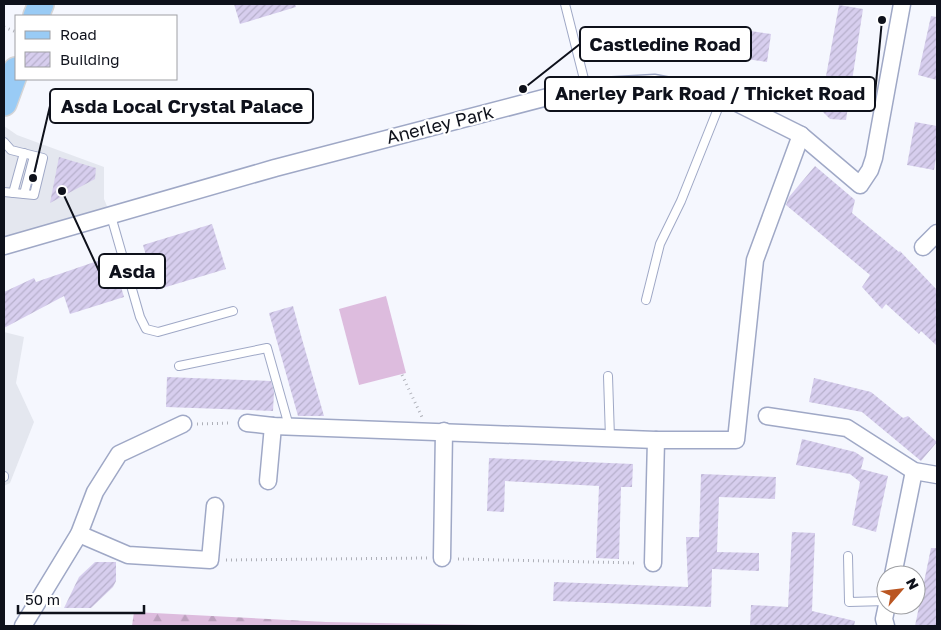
<svg xmlns="http://www.w3.org/2000/svg" width="941" height="630" font-family="'Golos Text',sans-serif">
<style>
.built{fill:#e4e7ef}
.forest{fill:url(#forest-firs)}
.garden{fill:#ddbcde}
.building{fill:url(#building-hatch)}
.lines{fill:none;stroke-linecap:round;stroke-linejoin:round}
.lane-casing{stroke:#9fa8c6;stroke-width:10}
.street-casing{stroke:#9fa8c6;stroke-width:19}
.primary-casing{stroke:#d4d4d6;stroke-width:28}
.path{stroke:#aeb0b8;stroke-width:3;stroke-dasharray:1 4;stroke-linecap:butt}
.lane{stroke:#fff;stroke-width:8}
.street{stroke:#fff;stroke-width:16}
.primary{stroke:#99cbf5;stroke-width:25}
.labels{text-anchor:middle;stroke-width:4.5;stroke-linejoin:round;paint-order:stroke}
.street-label{font-size:18px;fill:#0e111b;stroke:#fff}
.leader{fill:none;stroke:#0e111b;stroke-width:2}
.callout-dot{fill:#0e111b;stroke:#fff;stroke-width:2}
.callout{fill:#fff;stroke:#0e111b;stroke-width:2}
.callout-label{font-size:19px;text-anchor:middle;font-weight:bold;fill:#0e111b}
</style>
<defs>
<pattern id="forest-firs" width="22" height="20" patternUnits="userSpaceOnUse" patternTransform="scale(1.25)"><rect width="22" height="20" fill="#ddbcde"/><path d="M5 1l3.5 6h-7zM16 11l3.5 6h-7z" fill="#bca1be"/></pattern>
<pattern id="building-hatch" width="6" height="6" patternUnits="userSpaceOnUse" patternTransform="scale(1.25)"><rect width="6" height="6" fill="#d7ceee"/><path d="M-1 1l2-2M0 6l6-6M5 7l2-2" fill="none" stroke="#b7b0cc"/></pattern>
</defs>
<rect width="100%" height="100%" fill="#f5f7fe"/>
<g class="built">
<polygon points="4,126 17,135 104,167 104,199 111,216 4,246"/>
<polygon points="4,332 24,337 16,383 34,422 10,483 4,486"/>
</g>
<polygon class="forest" points="134,612 326,622 543,626 132,626"/>
<polygon class="garden" points="386,296 406,373 359,385 339,309"/>
<g class="building">
<polygon points="234,4 295,4 296,7 240,24"/>
<polygon points="839,5 863,9 846,120 830,119 820,109"/>
<polygon points="931,16 937,17 937,80 918,75"/>
<polygon points="737,29 771,34 767,62 732,57"/>
<polygon points="915,122 937,126 937,151 934,170 907,165"/>
<polygon points="59,157 96,168 95,179 50,203"/>
<polygon points="815,166 855,200 852,213 899,252 900,251 937,290 937,346 921,331 919,334 886,304 882,309 862,287 870,275 786,205 789,197"/>
<polygon points="212,224 226,269 156,290 143,245"/>
<polygon points="112,256 124,297 70,314 64,296 4,328 4,292 34,278 36,282"/>
<polygon points="293,306 302,339 324,416 298,416 269,313"/>
<polygon points="167,377 271,381 274,392 273,411 166,407"/>
<polygon points="814,378 871,392 903,418 908,416 937,442 921,461 862,412 809,402"/>
<polygon points="802,439 855,452 864,458 861,469 888,476 876,532 852,525 860,482 850,474 796,465"/>
<polygon points="489,458 633,464 632,487 621,487 619,559 596,558 599,486 505,481 504,512 487,511"/>
<polygon points="701,474 776,477 775,499 719,497 717,552 759,553 759,571 712,569 711,607 553,601 554,582 688,587 686,537 699,537"/>
<polygon points="792,532 815,533 812,611 855,621 854,626 750,626 751,605 788,607"/>
<polygon points="931,548 937,548 937,626 915,626"/>
<polygon points="95,562 116,562 116,581 113,587 91,608 64,608 79,577"/>
</g>
<g class="lines">
<defs>
<g id="lane">
<polyline points="565,4 586,87"/>
<polyline points="4,142 11,150 43,158 34,195 4,192"/>
<polyline points="13,193 24,153"/>
<polyline points="24,194 34,156"/>
<polyline points="111,216 140,317 146,329 158,332 233,311"/>
<polyline points="646,300 660,244 681,201 723,96"/>
<polyline points="179,366 267,348 289,426"/>
<polyline points="608,376 610,438"/>
<polyline points="4,476 4,477"/>
<polyline points="848,556 849,602 886,601"/>
</g>
<g id="street">
<polyline points="4,246 275,168 586,87 655,83 723,96 801,135 860,185 870,170 874,158 902,4"/>
<polyline points="923,247 937,233"/>
<polyline points="767,416 847,428 914,471 937,475"/>
<polyline points="247,423 273,426 656,440 736,440 755,260 801,135"/>
<polyline points="268,481 273,426"/>
<polyline points="79,534 128,555 210,560 215,506"/>
<polyline points="442,558 444,431"/>
<polyline points="653,563 656,440"/>
<polyline points="893,575 914,471"/>
<polyline points="23,626 79,534 95,492 119,454 183,424"/>
<polyline points="886,626 884,619 887,605"/>
</g>
<g id="primary">
<polyline points="36,16 41,4"/>
<polyline points="4,103 16,70"/>
</g>
</defs>
<use href="#lane" class="lane-casing"/>
<use href="#street" class="street-casing"/>
<use href="#primary" class="primary-casing"/>
<g class="path">
<polyline points="4,27 16,32"/>
<polyline points="402,375 422,417"/>
<polyline points="197,424 231,423"/>
<polyline points="458,559 637,563"/>
<polyline points="226,560 427,558"/>
</g>
<use href="#lane" class="lane"/>
<use href="#street" class="street"/>
<use href="#primary" class="primary"/>
</g>
<g class="labels">
<g class="street-label">
<text transform="translate(440 125) rotate(-14)" y="6">Anerley Park</text>
</g>
</g>
<path class="leader" d="M523 89L580 44M882 20L875 94M33 178L50 106M62 191L99 271"/>
<g class="callout-dot">
<circle cx="523" cy="89" r="5"/>
<circle cx="882" cy="20" r="5"/>
<circle cx="33" cy="178" r="5"/>
<circle cx="62" cy="191" r="5"/>
</g>
<g class="callout">
<rect x="580" y="27" width="171" height="34" rx="5"/>
<rect x="545" y="77" width="330" height="34" rx="5"/>
<rect x="50" y="89" width="263" height="34" rx="5"/>
<rect x="99" y="254" width="66" height="34" rx="5"/>
</g>
<g class="callout-label">
<text x="665" y="51">Castledine Road</text>
<text x="710" y="100">Anerley Park Road / Thicket Road</text>
<text x="182" y="113">Asda Local Crystal Palace</text>
<text x="132" y="278">Asda</text>
</g>
<rect width="941" height="630" fill="none" stroke="#0e111b" stroke-width="10"/>
<rect x="15" y="15" width="162" height="65" fill="#ffffff" stroke="#9fa0a4"/>
<rect x="25" y="31" width="25" height="8" fill="#99cbf5" stroke="#9fa0a4"/>
<text x="60" y="40" font-size="15" fill="#0e111b">Road</text>
<rect x="25" y="52" width="25" height="15" fill="url(#building-hatch)" stroke="#9fa0a4"/>
<text x="60" y="65" font-size="15" fill="#0e111b">Building</text>
<g transform="translate(901 590) rotate(62)"><circle r="24" fill="#ffffff" stroke="#9fa0a4"/>
<path d="M0-4L9 19L0 12L-9 19Z" fill="#ba5622"/>
<text y="-8" font-size="14" font-weight="bold" text-anchor="middle" fill="#0e111b">N</text>
</g>
<path d="M18 605v8h126v-8" fill="none" stroke="#0e111b" stroke-width="2.5"/>
<text x="25" y="605" font-size="15" fill="#0e111b" stroke="#ffffff" stroke-width="4" paint-order="stroke">50 m</text>
</svg>
